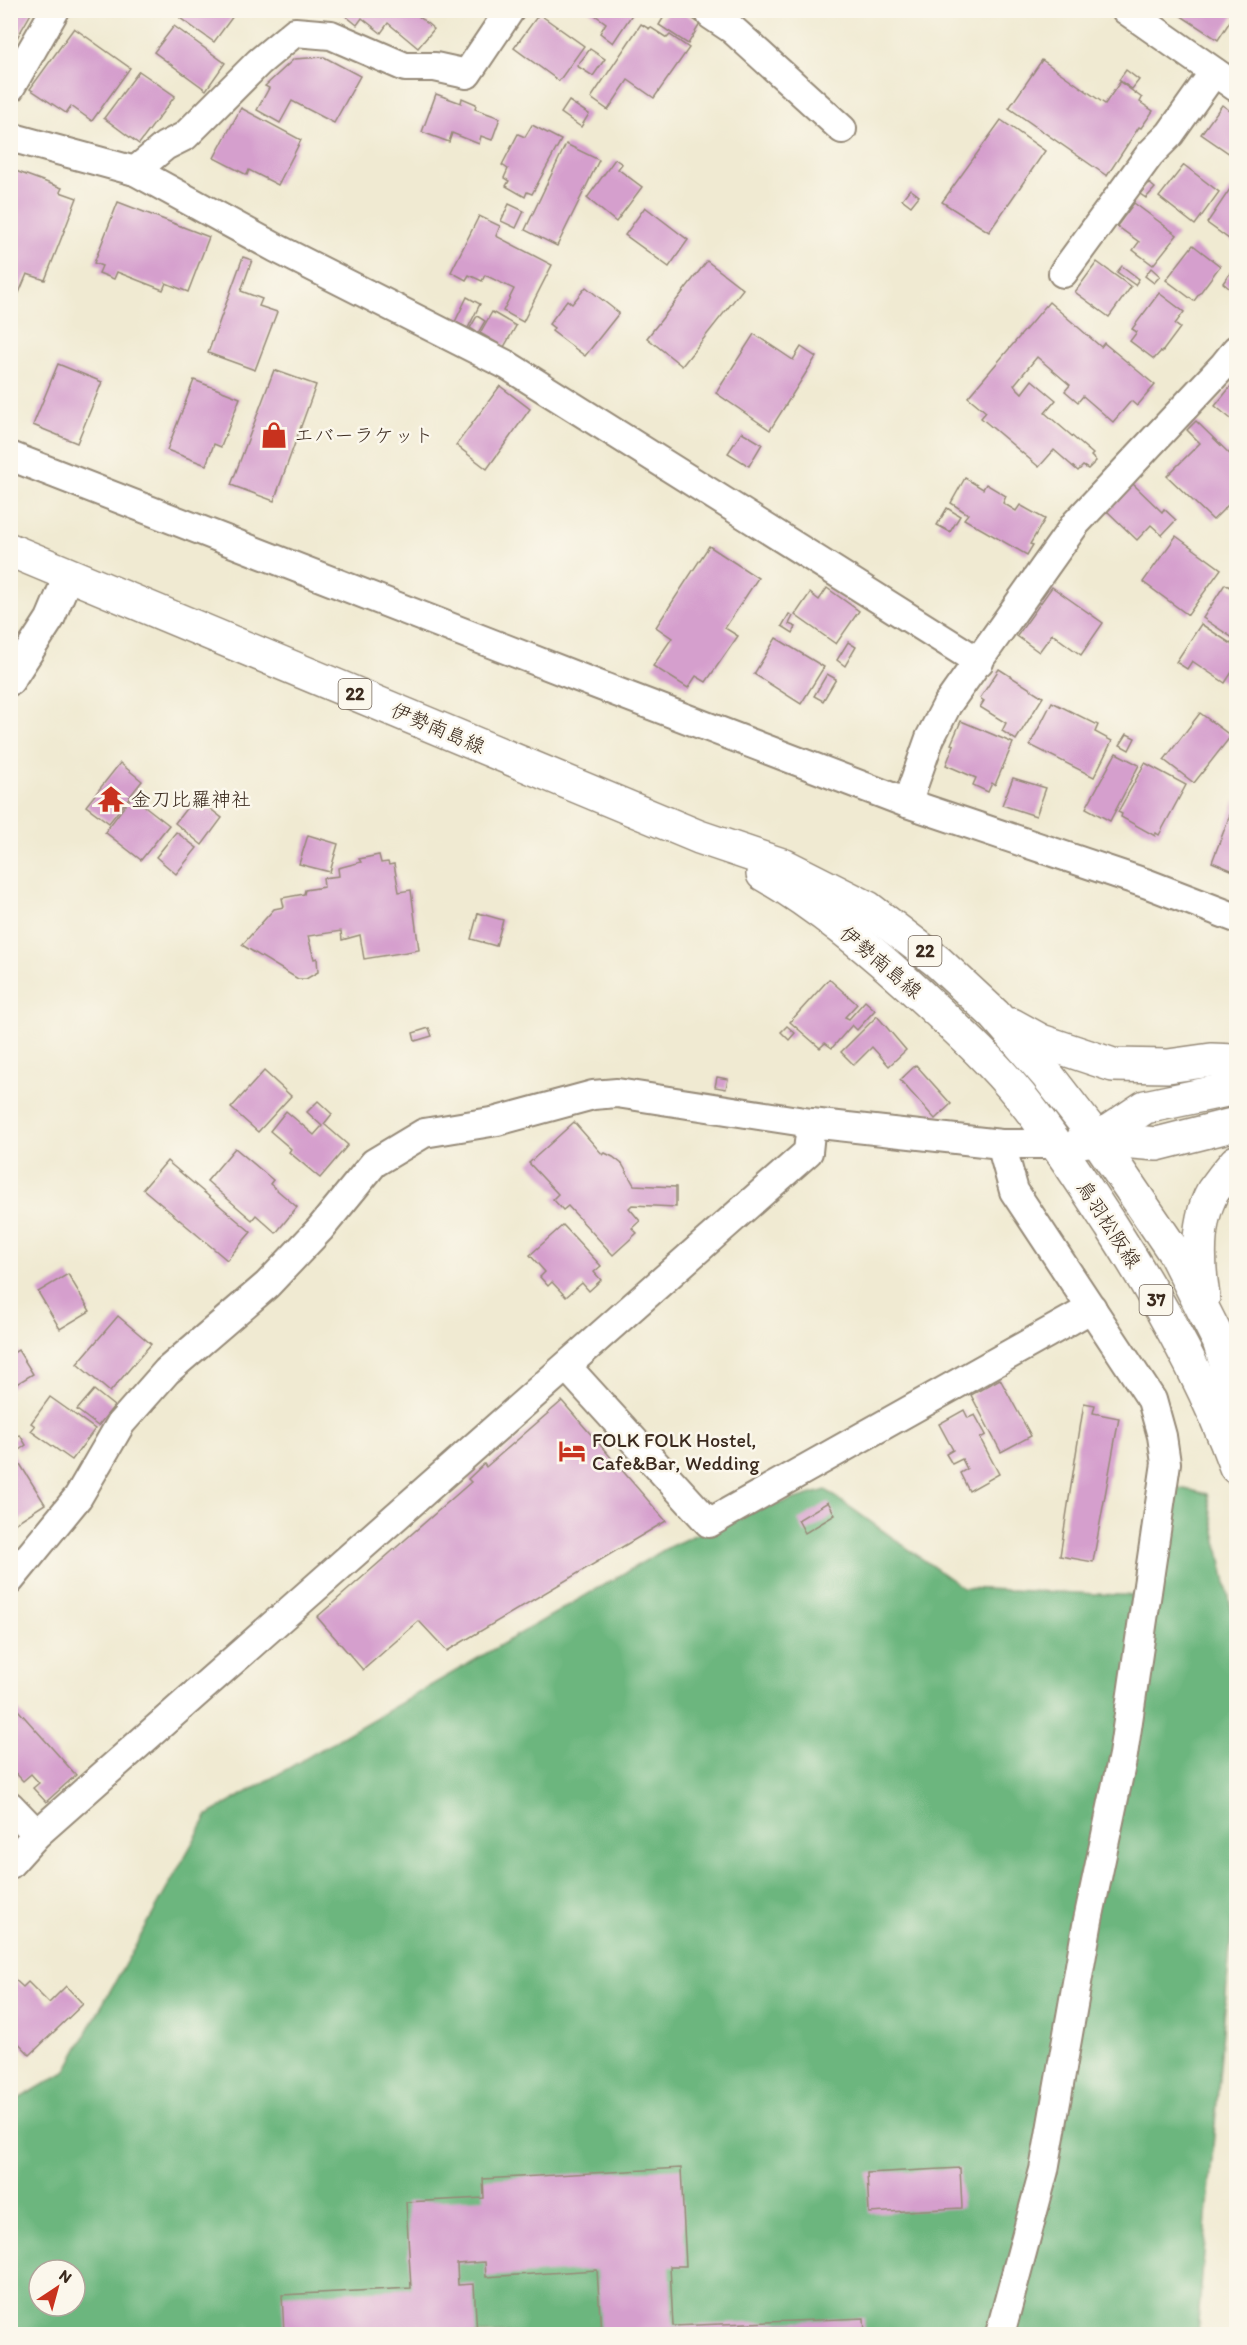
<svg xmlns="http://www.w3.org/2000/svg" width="1247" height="2345" font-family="Itim,'Klee One',sans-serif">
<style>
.forest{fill:#6cb67e;stroke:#54704e;stroke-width:1.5;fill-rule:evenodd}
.building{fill:#d59fcd}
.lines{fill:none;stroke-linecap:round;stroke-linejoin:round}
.minor-casing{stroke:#968a78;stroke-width:32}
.primary-casing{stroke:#968a78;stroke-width:36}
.minor{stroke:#fff;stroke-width:28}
.primary{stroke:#fff;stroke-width:33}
.labels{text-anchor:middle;stroke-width:5;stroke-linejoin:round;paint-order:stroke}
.shield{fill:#fbf7ec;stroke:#75685c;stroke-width:1.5}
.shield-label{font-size:18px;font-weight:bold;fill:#3b2a1e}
.poi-label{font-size:20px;fill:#3b2a1e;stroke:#fbf7ec;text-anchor:start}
.street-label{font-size:20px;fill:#3b2a1e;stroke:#fbf7ec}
</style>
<rect width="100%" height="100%" fill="#fbf7ec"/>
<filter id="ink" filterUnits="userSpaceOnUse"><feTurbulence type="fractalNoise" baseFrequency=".0167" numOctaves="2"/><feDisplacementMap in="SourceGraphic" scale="12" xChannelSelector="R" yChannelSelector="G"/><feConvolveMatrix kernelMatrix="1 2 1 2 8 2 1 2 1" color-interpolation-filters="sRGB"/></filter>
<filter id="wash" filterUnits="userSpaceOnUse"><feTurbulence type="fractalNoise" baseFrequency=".008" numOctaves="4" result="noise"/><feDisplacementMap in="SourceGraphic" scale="24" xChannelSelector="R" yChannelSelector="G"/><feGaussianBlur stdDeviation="1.35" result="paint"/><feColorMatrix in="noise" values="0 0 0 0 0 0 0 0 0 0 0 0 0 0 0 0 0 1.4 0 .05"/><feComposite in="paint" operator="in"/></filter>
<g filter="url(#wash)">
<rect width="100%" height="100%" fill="#f0ead2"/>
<path class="forest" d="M1156,1483L1207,1494L1233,1616L1236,1666V1878L1197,2334H11L10,2104L65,2072L208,1815L669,1547L736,1516L826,1490L963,1588L1141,1596ZM39,2270H75V2306H39Z"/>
<g id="blocks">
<g class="building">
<polygon points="10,10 33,10 10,50"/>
<polygon points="186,10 233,10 236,12 214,42 180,18"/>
<polygon points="342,10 411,10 434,29 418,48 388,23 381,33 362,18 357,25 341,12"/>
<polygon points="588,10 635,10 613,43 600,33 606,23"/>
<polygon points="668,10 680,10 700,24 688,44 659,25"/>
<polygon points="1172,10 1236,10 1236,12 1218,40"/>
<polygon points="539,14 584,46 559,81 514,48"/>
<polygon points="641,24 649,29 650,27 667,38 670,35 689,48 654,98 628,80 608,110 591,98"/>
<polygon points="174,26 225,63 206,90 154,52"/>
<polygon points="74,28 130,68 92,121 71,106 66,113 30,89"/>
<polygon points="590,49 605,59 593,76 577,66"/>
<polygon points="324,57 360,76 334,123 292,101 280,123 257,110 269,88 265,86 294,59"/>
<polygon points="1042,60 1105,104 1120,82 1142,98 1140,102 1153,111 1141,128 1139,127 1107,176 1009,108"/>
<polygon points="1126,70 1139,80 1132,89 1119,80"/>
<polygon points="139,71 175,96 139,144 104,118"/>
<polygon points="436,94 461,103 462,98 476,104 475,109 500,118 492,140 481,136 479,144 452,133 449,142 422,132"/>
<polygon points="569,101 589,114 581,127 561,113"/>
<polygon points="1222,105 1236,115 1236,158 1201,134"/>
<polygon points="241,108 301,140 278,185 249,170 247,175 214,158"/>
<polygon points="1001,120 1045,151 989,232 942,202"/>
<polygon points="532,125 561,140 532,194 527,192 525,197 506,186 509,181 504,178 508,169 502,165 518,134 525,137"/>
<polygon points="566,144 599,160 557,246 525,230"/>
<polygon points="615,159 622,164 618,169 642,187 616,222 587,198"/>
<polygon points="1184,165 1219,192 1195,225 1159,197"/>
<polygon points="10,169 62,188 60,192 77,198 45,280 27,274 19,293 10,289"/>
<polygon points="1149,183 1155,188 1146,198 1140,194"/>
<polygon points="910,189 919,196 911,206 902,199"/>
<polygon points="1230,189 1236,193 1236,244 1207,223"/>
<polygon points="118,202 209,237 188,292 166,283 163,290 117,272 114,279 99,273 102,266 94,263"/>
<polygon points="1134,203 1177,235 1153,265 1133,250 1139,242 1117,226"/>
<polygon points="509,204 524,211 516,228 501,221"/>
<polygon points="645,207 688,240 669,267 625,235"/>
<polygon points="479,216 500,226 496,236 552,265 523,322 503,311 514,289 485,275 482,281 469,275 466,280 451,272"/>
<polygon points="1193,245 1220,266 1194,301 1166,280"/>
<polygon points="243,257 252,260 241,291 262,299 259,306 277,312 255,370 208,353"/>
<polygon points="707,261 743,289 682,366 647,338"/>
<polygon points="1097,262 1131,287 1109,317 1075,292"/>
<polygon points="1122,266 1139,279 1135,285 1117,272"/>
<polygon points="1151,268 1160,276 1154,283 1145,276"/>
<polygon points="1231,272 1236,276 1236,294 1223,283"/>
<polygon points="586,287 619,313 585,356 552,331 554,328 549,324 567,300 572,304"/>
<polygon points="1159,293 1184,312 1175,324 1180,328 1162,352 1161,351 1154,359 1130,341 1137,332 1132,329"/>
<polygon points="467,297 480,304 468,328 455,322"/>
<polygon points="1049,302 1101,347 1104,343 1155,385 1137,406 1131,401 1113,422 1083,396 1078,402 1065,391 1070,385 1037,357 1014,385 1022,393 1032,380 1056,400 1045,413 1093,454 1091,456 1096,461 1088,469 1083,466 1078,471 1054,450 1039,467 981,418 986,412 968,397"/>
<polygon points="492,312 516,326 504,347 480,333"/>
<polygon points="477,316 485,321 478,333 470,328"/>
<polygon points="754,334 793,360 801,347 816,357 770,430 716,393"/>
<polygon points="58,364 102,382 77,443 33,425"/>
<polygon points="274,370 316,385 274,501 231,485"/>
<polygon points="194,380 240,398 221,447 214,444 206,465 167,450"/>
<polygon points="1236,380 1236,423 1215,406"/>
<polygon points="500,386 530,409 487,469 456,445"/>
<polygon points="1196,421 1236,460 1236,497 1213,520 1167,476 1200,443 1187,430"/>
<polygon points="742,432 762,444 749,466 728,453"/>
<polygon points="965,478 983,489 986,484 1006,496 1003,503 1016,511 1020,505 1045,519 1030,544 1033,545 1027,555 964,519 968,514 951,503"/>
<polygon points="1133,484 1162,512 1164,509 1176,520 1162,535 1151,525 1137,540 1107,511"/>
<polygon points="947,508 960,516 950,532 937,525"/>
<polygon points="1176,536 1221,569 1188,615 1143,582"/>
<polygon points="709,546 758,578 725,628 738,636 706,682 696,676 688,688 653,666 672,638 656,627"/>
<polygon points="1225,584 1236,591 1236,640 1203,618"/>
<polygon points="1052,587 1103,623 1081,655 1052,634 1039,652 1017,636"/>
<polygon points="827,588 859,611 836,644 795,615 810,593 819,600"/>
<polygon points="789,614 793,616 789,624 796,627 793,633 782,626"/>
<polygon points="1201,624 1236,647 1236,666 1225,683 1192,661 1187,669 1176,662"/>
<polygon points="776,638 824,667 801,704 754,674"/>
<polygon points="848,642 856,647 845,666 837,660"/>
<polygon points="999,669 1043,697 1016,740 1002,731 1006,723 980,707 984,701 980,698"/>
<polygon points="827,674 836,679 823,701 814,696"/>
<polygon points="1052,702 1098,725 1095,732 1112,741 1094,777 1030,745"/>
<polygon points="1200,713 1231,736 1194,783 1164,760"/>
<polygon points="961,721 1013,743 995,785 992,783 988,792 973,785 976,778 946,765 954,745 951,744"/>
<polygon points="1127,734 1135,738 1129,750 1120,745"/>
<polygon points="1116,753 1139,765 1110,821 1086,808"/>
<polygon points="120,763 142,781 109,823 86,806"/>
<polygon points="1145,763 1186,785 1159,835 1156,833 1155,836 1121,817 1122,814 1118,812"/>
<polygon points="1013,778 1046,788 1036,816 1002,805"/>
<polygon points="132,796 169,825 141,860 105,832"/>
<polygon points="195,797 222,818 202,845 175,823"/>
<polygon points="1236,799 1236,872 1212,862"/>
<polygon points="176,832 197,848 176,874 156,857"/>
<polygon points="308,835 338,844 330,872 299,864"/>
<polygon points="379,855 381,863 388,862 389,865 394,864 399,892 411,890 419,950 364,959 360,935 342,940 341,931 308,936 314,959 317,958 318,972 306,979 298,979 242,945 274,909 284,907 282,898 304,894 305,890 324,887 323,878 339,876 338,868 361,862 359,859"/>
<polygon points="478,913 503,920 496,946 471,939"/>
<polygon points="829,979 857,1004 845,1017 849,1019 865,1001 875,1010 857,1030 852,1025 832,1048 825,1043 820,1048 790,1022"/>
<polygon points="877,1016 906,1050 889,1066 872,1047 854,1065 841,1052"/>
<polygon points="787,1026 795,1033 789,1040 781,1032"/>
<polygon points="429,1028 432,1036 415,1041 413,1033"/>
<polygon points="916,1065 951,1104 935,1119 900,1080"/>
<polygon points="264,1071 291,1096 258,1132 231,1108"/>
<polygon points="717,1077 728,1079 726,1089 715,1087"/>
<polygon points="318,1101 332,1114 324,1124 348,1145 320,1178 289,1152 291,1149 270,1131 286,1111 314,1135 322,1126 307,1112"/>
<polygon points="574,1122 603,1155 605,1153 613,1157 622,1164 634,1185 676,1187 676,1207 632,1205 629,1208 640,1221 632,1228 637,1233 613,1255 568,1206 563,1210 553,1199 558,1194 529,1163"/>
<polygon points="235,1148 273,1180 270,1184 297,1207 276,1233 256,1215 252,1220 207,1181"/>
<polygon points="167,1161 251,1232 227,1260 143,1189"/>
<polygon points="563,1225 601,1266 594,1272 601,1280 589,1291 582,1283 566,1297 552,1282 548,1286 540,1277 545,1272 530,1255"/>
<polygon points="68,1274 90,1311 60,1329 38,1292"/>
<polygon points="118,1316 151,1344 110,1392 77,1364"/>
<polygon points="18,1350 33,1374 10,1388 10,1355"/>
<polygon points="1000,1379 1031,1436 1001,1452 971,1395"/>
<polygon points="94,1390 114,1406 98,1426 77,1410"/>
<polygon points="50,1397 95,1429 72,1460 31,1431 35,1426 31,1423"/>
<polygon points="562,1401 666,1521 447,1651 419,1621 363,1670 317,1617 471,1482 468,1479 484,1464 486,1467"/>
<polygon points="1084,1403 1095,1405 1093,1413 1119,1418 1093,1562 1060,1556"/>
<polygon points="964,1410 968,1418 975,1415 986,1435 980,1438 999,1474 969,1491 960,1473 967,1469 962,1459 952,1464 946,1454 953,1450 939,1424"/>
<polygon points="20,1435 26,1445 19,1450 12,1440"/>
<polygon points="10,1448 45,1504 14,1524 10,1519"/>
<polygon points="828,1502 835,1515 805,1533 798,1520"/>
<polygon points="10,1701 76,1775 46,1802 33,1788 39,1783 31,1774 23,1781 10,1767 10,1763 15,1759 10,1753"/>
<polygon points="10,1975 23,1987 28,1982 49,2003 66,1986 83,2004 30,2055 10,2034"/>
<polygon points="681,2168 686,2266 670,2266 673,2326 864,2318 865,2334 601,2334 597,2270 486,2277 485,2262 457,2264 458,2285 474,2284 477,2334 284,2334 282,2295 411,2288 406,2202 484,2198 483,2179"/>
<polygon points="960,2168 962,2208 869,2213 867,2173"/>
</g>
</g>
</g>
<g filter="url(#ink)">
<use href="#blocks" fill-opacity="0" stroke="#968a78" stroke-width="1.5"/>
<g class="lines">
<defs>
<g id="minor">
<polyline points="1126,10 1236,87"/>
<polyline points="711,15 732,29 842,129"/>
<polyline points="10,88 55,10"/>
<polyline points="10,137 135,171 276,248 507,365 979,662"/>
<polyline points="135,171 165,146 185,136 259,62 295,32 331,35 405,67 435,67 467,74 510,10"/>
<polyline points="1063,273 1150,154 1170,134 1214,72"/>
<polyline points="10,456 588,681 907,803 1148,884 1236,918"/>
<polyline points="10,681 50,619 69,574"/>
<polyline points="907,803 930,738 947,705 1076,523 1224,365 1236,350"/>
<polyline points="567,1367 709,1523 1092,1308"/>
<polyline points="10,1580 78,1497 121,1423 167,1371 267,1285 320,1229 374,1163 424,1133 497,1121 593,1095 617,1093 811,1123"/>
<polyline points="10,1806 37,1834"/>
<polyline points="10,1864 37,1834 808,1152 811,1123 1001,1144 1057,1144"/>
<polyline points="1000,2334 1044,2170 1088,1920 1123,1755 1166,1463 1162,1436 1152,1400 1014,1191 1001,1144"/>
</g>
<g id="primary">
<polyline points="10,550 699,837 785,866 868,908 937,961 995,1015 1048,1076 1097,1139 1174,1252 1219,1341 1236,1393"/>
<path d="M763,874C825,910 882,959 934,1008C964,1036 994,1064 1020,1096C1053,1137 1082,1182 1111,1226C1160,1302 1205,1382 1236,1467"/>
<polyline points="1012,1025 1041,1041 1113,1065 1168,1066 1211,1060 1236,1061"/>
<polyline points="1097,1139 1145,1107 1236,1088"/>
<polyline points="1082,1141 1097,1139 1157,1144 1236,1124"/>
<path d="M1203,1297C1198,1264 1196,1221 1213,1191C1220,1181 1228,1171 1236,1162"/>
</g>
</defs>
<use href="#minor" class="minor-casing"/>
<use href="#primary" class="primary-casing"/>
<use href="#minor" class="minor"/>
<use href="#primary" class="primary"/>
</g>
</g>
<defs>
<symbol id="shop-bare" viewBox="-9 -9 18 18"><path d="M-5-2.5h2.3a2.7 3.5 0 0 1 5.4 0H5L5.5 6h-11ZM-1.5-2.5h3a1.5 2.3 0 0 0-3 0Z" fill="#c8321e" stroke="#fbf7ec" stroke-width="2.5" paint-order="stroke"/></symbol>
<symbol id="temple-bare" viewBox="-9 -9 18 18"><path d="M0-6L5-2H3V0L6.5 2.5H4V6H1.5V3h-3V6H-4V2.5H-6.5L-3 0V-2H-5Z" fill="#c8321e" stroke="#fbf7ec" stroke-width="2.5" paint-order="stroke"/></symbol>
<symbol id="hotel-bare" viewBox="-9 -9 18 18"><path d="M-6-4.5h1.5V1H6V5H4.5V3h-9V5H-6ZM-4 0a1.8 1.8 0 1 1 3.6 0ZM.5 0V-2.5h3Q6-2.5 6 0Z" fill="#c8321e" stroke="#fbf7ec" stroke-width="2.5" paint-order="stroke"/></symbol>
</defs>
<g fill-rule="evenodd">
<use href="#shop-bare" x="255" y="416" width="38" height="38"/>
<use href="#temple-bare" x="92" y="780" width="38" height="38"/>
<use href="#hotel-bare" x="553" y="1432" width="38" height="38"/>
</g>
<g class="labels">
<g class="shield">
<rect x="338.5" y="679" width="33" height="30" rx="4.5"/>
<rect x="908.5" y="936" width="33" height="30" rx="4.5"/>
<rect x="1139.5" y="1285" width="33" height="30" rx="4.5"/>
</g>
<g class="shield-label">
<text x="355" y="700">22</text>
<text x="925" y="957">22</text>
<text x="1156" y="1306">37</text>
</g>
<g class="poi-label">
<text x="294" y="442">エバーラケット</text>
<text x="131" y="806">金刀比羅神社</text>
<text x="592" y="1447">FOLK FOLK Hostel,<tspan x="592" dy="23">Cafe&amp;Bar, Wedding</tspan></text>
</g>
<g class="street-label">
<text transform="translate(438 728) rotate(23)" y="7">伊勢南島線</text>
<text transform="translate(881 962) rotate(40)" y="7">伊勢南島線</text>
<text transform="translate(1109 1224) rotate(57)" y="7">鳥羽松阪線</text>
</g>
</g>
<rect width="1247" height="2345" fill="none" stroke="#fbf7ec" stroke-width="36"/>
<g transform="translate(57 2288) rotate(36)"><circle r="28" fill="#fbf7ec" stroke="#aea59a" stroke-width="1.5"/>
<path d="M0-4.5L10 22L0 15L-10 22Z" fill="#c8321e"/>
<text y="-9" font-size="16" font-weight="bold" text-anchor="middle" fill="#3b2a1e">N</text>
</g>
</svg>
